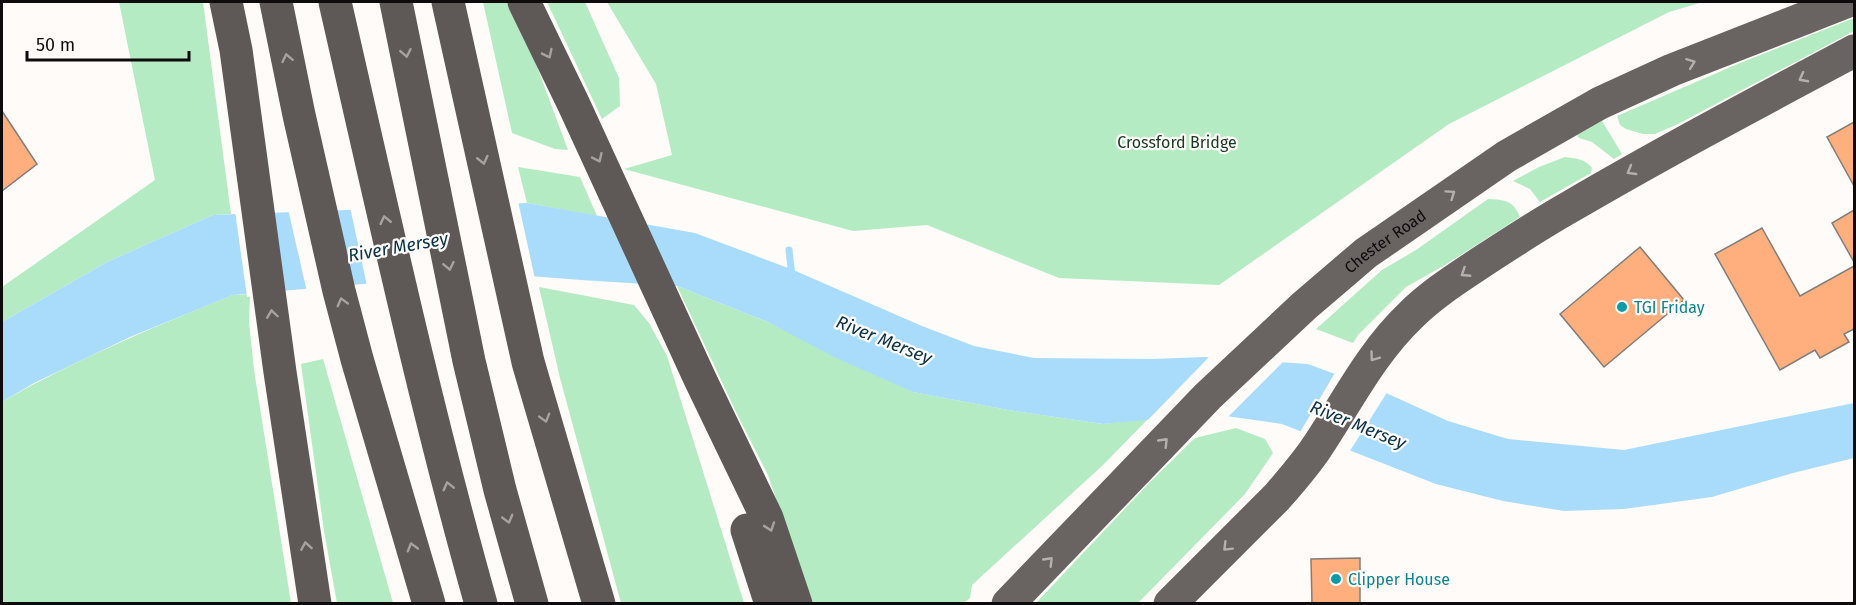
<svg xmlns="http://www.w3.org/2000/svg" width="1856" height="605" font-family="'Fira Sans',sans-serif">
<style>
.green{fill:#b4ebc2}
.water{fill:#a9dcfb}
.pier{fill:#fefbf9}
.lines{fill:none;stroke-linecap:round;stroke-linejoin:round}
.stream{stroke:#a9dcfb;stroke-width:7}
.building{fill:#feaf7d;stroke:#827d7a;stroke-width:1.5}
.trunk{stroke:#696462;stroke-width:33}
.motorway{stroke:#5e5957;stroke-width:33}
.oneway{stroke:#a6a2a0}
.oneway2{stroke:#b4b0ae}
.culture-dot{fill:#0f9aa8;stroke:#fefbf9;stroke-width:2}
.labels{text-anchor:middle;stroke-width:4.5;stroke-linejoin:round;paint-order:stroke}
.park-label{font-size:16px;fill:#173922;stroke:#fefbf9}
.street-label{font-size:16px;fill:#0d0b0b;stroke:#fefbf9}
.culture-label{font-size:16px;fill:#0d838f;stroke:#fefbf9;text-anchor:start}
.water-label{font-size:18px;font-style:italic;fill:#0b3448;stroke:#fefbf9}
</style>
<rect width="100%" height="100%" fill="#fefbf9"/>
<g class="green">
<polygon points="119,2 203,2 231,214 213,215 107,262 2,322 2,287 155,180"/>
<polygon points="483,2 513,2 568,150 555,149 512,133"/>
<polygon points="547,2 585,2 619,78 620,106 602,119"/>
<polygon points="607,2 776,2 777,3 779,2 1703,2 1669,12 1449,124 1219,285 1059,278 927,225 853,231 624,169 672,155 656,84"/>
<polygon points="1854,18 1854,31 1678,124 1655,134 1643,134 1626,129 1620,125 1617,116 1740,63"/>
<polygon points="1602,121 1622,154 1614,159 1592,142 1579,138 1577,135"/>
<path d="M1565,157C1574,158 1586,159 1592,168L1591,173L1540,202L1530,189L1513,181L1539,167Z"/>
<polygon points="518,167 580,177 597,216 527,203"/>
<path d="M1488,199C1505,200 1513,200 1520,217L1445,265L1406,287L1358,335L1353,343L1316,329L1382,270L1416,250Z"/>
<polygon points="677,286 768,322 913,392 1008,410 1103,424 1148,419 1103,465 972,585 970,598 964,603 811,603 768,475 737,414"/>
<polygon points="539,287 634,305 649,323 667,356 744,603 621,603 560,378"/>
<path d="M250,294L249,322L254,370L291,603H2V402C76,359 154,327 233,295Z"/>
<polygon points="323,359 393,603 337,603 324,531 301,364"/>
<polygon points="1236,428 1265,439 1273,453 1245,494 1138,603 1036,603 1150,482 1195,438"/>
</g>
<polygon class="water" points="527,203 695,233 791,269 922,326 974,346 1034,358 1153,359 1204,357 1308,364 1386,393 1448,421 1508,439 1624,450 1854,403 1854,458 1793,473 1712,497 1624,509 1564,511 1503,501 1436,484 1282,424 1212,414 1103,424 1008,410 913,392 836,358 768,322 677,286 581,280 492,273 233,295 130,337 34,383 2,402 2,322 107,262 213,215"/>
<g class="pier">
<polygon points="518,201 535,279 492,276 367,286 350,207"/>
<polygon points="333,208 353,288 307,292 288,209"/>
<polygon points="272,210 284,294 247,297 235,211"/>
<polygon points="1211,355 1286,359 1226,419 1212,417 1145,423"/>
<polygon points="1336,371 1388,391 1348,454 1299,434"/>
</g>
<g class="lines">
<polyline class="stream" points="789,250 792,277"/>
</g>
<g class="building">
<polygon points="2,111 37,164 2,191"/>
<polygon points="1854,122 1854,186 1827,137"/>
<polygon points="1854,210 1854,262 1832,223"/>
<polygon points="1762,228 1800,296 1854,266 1854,329 1844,334 1849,342 1820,358 1815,350 1780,370 1715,254"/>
<polygon points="1640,247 1684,300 1604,367 1560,314"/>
<polygon points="1360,558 1360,603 1312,603 1311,559"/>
</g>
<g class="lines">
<g class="trunk">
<path id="s1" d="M1008,604L1208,396L1304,306L1366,253L1507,156L1600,103L1672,70L1846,2"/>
<path d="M1170,604L1277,497C1291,481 1305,465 1317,447C1347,402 1371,353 1411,315C1431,295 1456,279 1480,263C1509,244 1538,225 1568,208C1662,153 1758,102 1854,51"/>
</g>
<g class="motorway">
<polyline points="226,2 236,50 280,372 315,604"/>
<polyline points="276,2 299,115 339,291 357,359 429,604"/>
<path d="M335,2C381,203 425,405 481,604"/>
<polyline points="396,2 469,361 500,490 532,604"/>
<polyline points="448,2 528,362 599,604"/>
<polyline points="524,2 574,105 700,379 767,518 796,604"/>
<polyline points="747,530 771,604"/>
</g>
</g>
<defs><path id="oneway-chevron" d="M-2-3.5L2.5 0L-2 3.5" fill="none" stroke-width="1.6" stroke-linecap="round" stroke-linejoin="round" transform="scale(1.5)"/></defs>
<g class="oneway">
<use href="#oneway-chevron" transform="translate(406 53) rotate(79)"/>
<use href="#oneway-chevron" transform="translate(548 54) rotate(64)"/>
<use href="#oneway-chevron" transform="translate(287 58) rotate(-102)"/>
<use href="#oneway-chevron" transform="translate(598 158) rotate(65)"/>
<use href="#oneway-chevron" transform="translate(483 160) rotate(77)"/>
<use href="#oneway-chevron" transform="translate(385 220) rotate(-103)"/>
<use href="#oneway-chevron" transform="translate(449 266) rotate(78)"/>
<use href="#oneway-chevron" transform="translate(342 302) rotate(-105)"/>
<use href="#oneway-chevron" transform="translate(272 314) rotate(-98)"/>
<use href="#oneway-chevron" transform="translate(545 418) rotate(74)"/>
<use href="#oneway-chevron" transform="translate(448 486) rotate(-104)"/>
<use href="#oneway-chevron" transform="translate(508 519) rotate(75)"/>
<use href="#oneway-chevron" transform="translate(770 527) rotate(71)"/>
<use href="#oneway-chevron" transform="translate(306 546) rotate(-99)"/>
<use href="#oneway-chevron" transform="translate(412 547) rotate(-106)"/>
</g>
<g class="oneway2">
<use href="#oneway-chevron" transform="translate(1691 63) rotate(-21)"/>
<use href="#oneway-chevron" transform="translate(1803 78) rotate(152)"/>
<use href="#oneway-chevron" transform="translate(1631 171) rotate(150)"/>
<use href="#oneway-chevron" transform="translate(1451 194) rotate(-35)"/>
<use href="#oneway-chevron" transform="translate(1465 273) rotate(147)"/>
<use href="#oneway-chevron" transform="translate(1374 357) rotate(126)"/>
<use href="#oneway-chevron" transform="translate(1164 442) rotate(-46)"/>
<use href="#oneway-chevron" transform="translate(1227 547) rotate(135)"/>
<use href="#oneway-chevron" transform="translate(1049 561) rotate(-46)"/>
</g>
<g class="culture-dot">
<circle cx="1622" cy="307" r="6"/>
<circle cx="1336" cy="579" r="6"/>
</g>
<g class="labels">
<g class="park-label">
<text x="1177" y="148">Crossford Bridge</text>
</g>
<g class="street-label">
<text dy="6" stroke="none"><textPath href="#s1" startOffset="524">Chester Road</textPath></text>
</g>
<g class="culture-label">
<text x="1634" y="313">TGI Friday</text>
<text x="1348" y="585">Clipper House</text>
</g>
<g class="water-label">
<text transform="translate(398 247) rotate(-10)" y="6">River Mersey</text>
<text transform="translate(884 340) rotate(22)" y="6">River Mersey</text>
<text transform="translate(1358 425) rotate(22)" y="6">River Mersey</text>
</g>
</g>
<rect width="1856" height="605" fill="none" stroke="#0d0b0b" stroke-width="6"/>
<path d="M27 51v9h162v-9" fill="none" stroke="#0d0b0b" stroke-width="3"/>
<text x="36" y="51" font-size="18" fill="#0d0b0b" stroke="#fefbf9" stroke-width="4.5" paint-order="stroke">50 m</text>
</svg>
